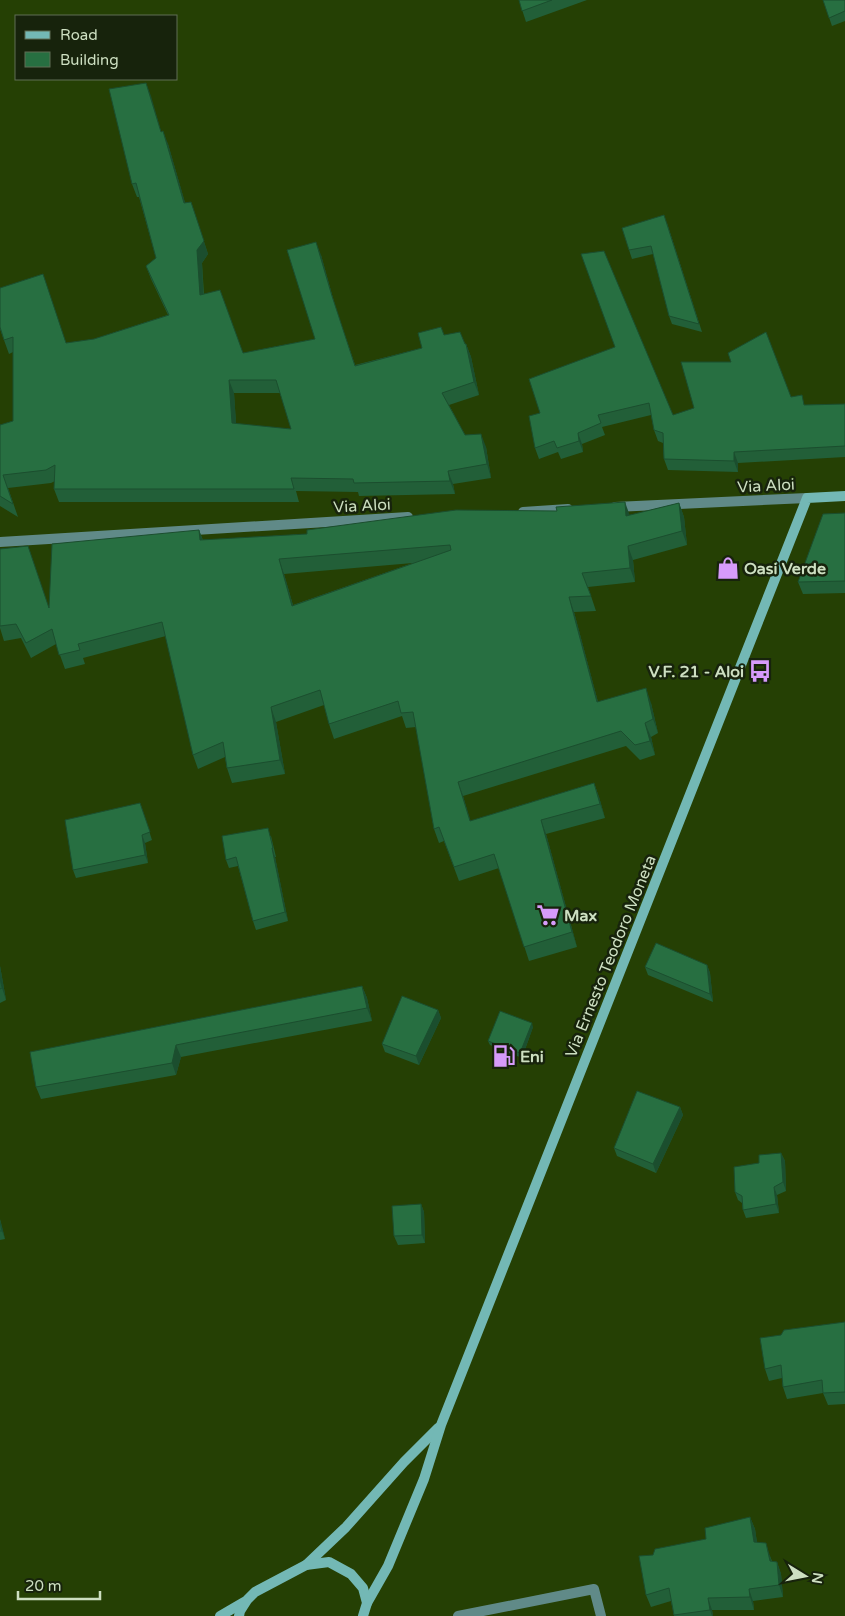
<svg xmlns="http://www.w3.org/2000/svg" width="845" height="1616" font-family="'Varela Round',sans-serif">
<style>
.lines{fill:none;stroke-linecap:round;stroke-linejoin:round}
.street{stroke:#608a88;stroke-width:10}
.secondary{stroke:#73b8b5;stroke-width:10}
.wall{fill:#225f38;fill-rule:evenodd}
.shaded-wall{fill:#1b4e2e}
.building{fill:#276f41;stroke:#1b4e2e;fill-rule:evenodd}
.labels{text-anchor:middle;stroke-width:5;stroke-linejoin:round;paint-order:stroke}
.street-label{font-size:16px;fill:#cddfc1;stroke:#17230c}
.poi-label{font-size:16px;font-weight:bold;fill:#cddfc1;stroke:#17230c;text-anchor:start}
</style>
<rect width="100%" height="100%" fill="#254004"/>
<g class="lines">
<g class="street">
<polyline points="615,507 807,498"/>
<polyline points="523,512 568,509"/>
<polyline points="0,542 408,517"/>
<polyline points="458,1616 594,1589 601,1616"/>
</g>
<g class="secondary">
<polyline points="306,1565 346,1527 404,1462 438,1428"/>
<polyline points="367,1603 388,1566 424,1479 441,1425 807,498 845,496"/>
<polyline points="220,1616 244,1602"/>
<polyline points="239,1616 240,1611 247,1600 255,1592 306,1565 329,1562 351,1574 363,1588 367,1603 363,1616"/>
</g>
</g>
<g class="wall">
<polygon points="519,0 587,0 526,22"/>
<polygon points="823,0 845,0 845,21 832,26"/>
<path d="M146,83L161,132L168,144L185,203L191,202L208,254L202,263L204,294L243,353L315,339L321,255L336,309L355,365L422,348L444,335L465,344H466L471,357L479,395L449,405L465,435L486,447L491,478L453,484L455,494L359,496L358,492L296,491L299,502H59L54,489L55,481L51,483L8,488L18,517L0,506V425L13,421V352L9,354L0,329V288L66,343L94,339L168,315L151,279L146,266L156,258L139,197H137L132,184ZM234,393H280L291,429L236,424Z"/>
<polygon points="667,223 702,332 672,324 669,316 653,254 632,259 629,250"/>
<polygon points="615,347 673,415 791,397 805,405 845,404 845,457 738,463 738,472 668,470 664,459 663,443 658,441 654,430 651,415 602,427 605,435 582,444 583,452 561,459 558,452 539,459 535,448 540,413"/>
<path d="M679,503L684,517L687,545L633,560L635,582L588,587L596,611L574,612L598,702L651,703L658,733L651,737L655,755L640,760L626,746L463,796L470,821L594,783L599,797L605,818L546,834L577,947L529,961L499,868L459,881L444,841L439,843L434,829L416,727L406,728L402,716L334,739L329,724L324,705L276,722L285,774L232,783L227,768L225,757L198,769L193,755L166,636L83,658L85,664L65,669L56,644L31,658L21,638L4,641L0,628V549L49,607L199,530L203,540L630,515ZM413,563L293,605L284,574Z"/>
<polygon points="845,513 845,593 803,594 798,582"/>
<polygon points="140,803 152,840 145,843 148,863 76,878 73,870"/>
<polygon points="271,836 276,857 275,857 288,921 256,930 253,921 238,866 229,868 226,860"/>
<polygon points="707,965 710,973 713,1002 648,975 645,967"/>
<polygon points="0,966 6,1000 0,1003"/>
<polygon points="362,986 367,998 372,1021 181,1057 176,1075 41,1099 36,1087"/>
<polygon points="438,1010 441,1018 419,1065 385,1052 382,1044"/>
<polygon points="533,1027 522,1058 490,1045 488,1041"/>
<polygon points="680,1107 683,1115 656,1173 617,1156 614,1148"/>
<polygon points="781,1153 785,1161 786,1191 777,1195 779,1213 746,1218 743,1210 742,1203 738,1200 735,1192 759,1163"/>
<polygon points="421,1204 424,1212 425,1243 398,1245 394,1236"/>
<polygon points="0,1219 5,1239 0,1240"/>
<polygon points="845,1322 845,1404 828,1405 823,1393 787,1399 783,1387 782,1378 769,1381 765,1369 781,1335"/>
<polygon points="750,1517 755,1529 757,1543 770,1556 772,1561 777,1562 781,1574 783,1597 753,1601 754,1610 712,1610 713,1616 674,1616 671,1601 651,1607 646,1595 653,1555 706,1539"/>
</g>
<g class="shaded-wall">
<polygon points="146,83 151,96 165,145 161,132"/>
<polygon points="163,131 168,144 189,216 184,203"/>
<polygon points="191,202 208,254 202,263 204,308 200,295"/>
<polygon points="316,242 321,255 336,309 332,296"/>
<polygon points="466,344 471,357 479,395 474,382"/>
<polygon points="229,380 234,393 237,436 232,423"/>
<polygon points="578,433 582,444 583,452 579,441"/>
<polygon points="481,434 486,447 491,478 487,464"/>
<polygon points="734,452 738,463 738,472 734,461"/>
<polygon points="448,471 453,484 455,494 450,481"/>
<polygon points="625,502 630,516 626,516"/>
<polygon points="679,503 684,517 687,545 682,531"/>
<polygon points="199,530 204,544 200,540"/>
<polygon points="628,546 633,560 635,582 630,568"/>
<polygon points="279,559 284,574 297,620 292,606"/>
<polygon points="569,597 574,612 602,717 597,702"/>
<polygon points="646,688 651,703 658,733 653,719"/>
<polygon points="271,707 276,722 285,774 280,760"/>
<polygon points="645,723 651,737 655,755 650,741"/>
<polygon points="458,782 463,796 475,835 470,821"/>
<polygon points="594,783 599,797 605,818 600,804"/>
<polygon points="541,820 546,834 577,947 572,932"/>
<polygon points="142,835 145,843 148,863 145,855"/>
<polygon points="272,848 275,857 288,921 285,912"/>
<polygon points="707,965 710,973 713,1002 710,994"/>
<polygon points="0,966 6,1000 2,988 0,978"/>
<polygon points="362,986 367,998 372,1021 367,1008"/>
<polygon points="438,1010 441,1018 419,1065 416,1056"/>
<polygon points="532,1023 533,1027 522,1058 520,1053"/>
<polygon points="176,1045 181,1057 176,1075 172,1063"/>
<polygon points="680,1107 683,1115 656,1173 653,1164"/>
<polygon points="781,1153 785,1161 786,1191 783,1182"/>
<polygon points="774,1187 777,1195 779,1213 776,1204"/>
<polygon points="421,1204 424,1212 425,1243 422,1235"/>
<polygon points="0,1219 5,1239 2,1231"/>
<polygon points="750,1517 755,1529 759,1555 754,1542"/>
<polygon points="766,1543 770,1556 774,1573 770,1561"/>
<polygon points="777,1562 781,1574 783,1597 779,1585"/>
<polygon points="749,1589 753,1601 754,1610 750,1597"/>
<polygon points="708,1598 712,1610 713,1616 712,1616 710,1610"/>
</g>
<g class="building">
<polygon points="519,0 552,0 522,11"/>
<polygon points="823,0 845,0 845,11 829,18"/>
<path d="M146,83L161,132L163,131L184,203L191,202L204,241L197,250L200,295L220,290L243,353L315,339L287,250L316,242L332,296L355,366L422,348L418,333L441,327L444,335L460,332L465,344H466L474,382L442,393L465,435L481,434L487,464L448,471L450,481L354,483L353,479L291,478L294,489H54L55,465L46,470L3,475L13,504L0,496V425L13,421V337L4,340L0,327V288L43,274L66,343L94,339L169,315L146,266L156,258L136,183L132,184L109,89ZM229,380H276L291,429L232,423Z"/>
<polygon points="664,215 699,324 669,316 651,246 629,250 622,228"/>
<polygon points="604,251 673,415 694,408 681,362 731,362 728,353 766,332 791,397 802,395 804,405 845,404 845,446 734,452 734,461 664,459 663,433 654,430 649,403 598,415 601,423 578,433 579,441 557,448 554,441 535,448 529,416 540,413 529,379 615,347 581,254"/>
<path d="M625,502L626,516L679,503L682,531L628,546L630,568L582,573L591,596L569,597L597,702L646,688L653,719L645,723L650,741L635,745L621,731L458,782L470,821L594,783L600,804L541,820L572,932L524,947L494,854L454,867L439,827L434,829L413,712L401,713L398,701L329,724L320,690L271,707L280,760L227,768L223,742L193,755L162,622L78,644L80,650L59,655L52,629L26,643L16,624L0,626V549L28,546L49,608L52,544L199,530L200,540L307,534V530L456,510L557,511L556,507ZM450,545L451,550L292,606L279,559Z"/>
<polygon points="845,513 845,581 798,582 823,514"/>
<polygon points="140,803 150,832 142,835 145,855 73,870 65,820"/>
<polygon points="268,828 273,848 272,848 285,912 253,921 236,857 226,860 222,836"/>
<polygon points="656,943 707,965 710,994 645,967"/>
<polygon points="0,978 2,988 0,989"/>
<polygon points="362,986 367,1008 176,1045 172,1063 36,1087 30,1052"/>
<polygon points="402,996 438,1010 416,1056 382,1044"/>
<polygon points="500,1011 532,1023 520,1053 488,1041"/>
<polygon points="637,1091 680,1107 653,1164 614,1148"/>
<polygon points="781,1153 783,1182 774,1187 776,1204 743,1210 742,1196 735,1192 734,1167 759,1163 759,1155"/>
<polygon points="421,1204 422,1235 394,1236 392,1206"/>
<polygon points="0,1222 2,1231 0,1231"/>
<polygon points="845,1322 845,1392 823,1393 822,1380 783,1387 781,1365 765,1369 760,1338 781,1335 784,1330"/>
<polygon points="750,1517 754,1542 766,1543 770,1561 777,1562 779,1585 749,1589 750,1597 708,1598 710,1610 674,1615 669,1588 646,1595 639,1556 653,1555 655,1549 706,1539 705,1528"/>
</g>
<defs>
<symbol id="shop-bare" viewBox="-9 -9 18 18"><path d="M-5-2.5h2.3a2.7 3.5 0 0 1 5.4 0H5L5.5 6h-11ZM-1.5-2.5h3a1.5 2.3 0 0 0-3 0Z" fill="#d69bfa" stroke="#17230c" stroke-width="2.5" paint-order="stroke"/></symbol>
<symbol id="bus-bare" viewBox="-9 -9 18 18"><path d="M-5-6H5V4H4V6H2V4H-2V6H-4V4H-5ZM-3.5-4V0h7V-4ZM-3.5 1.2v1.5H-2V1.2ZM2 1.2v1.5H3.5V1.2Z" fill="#d69bfa" stroke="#17230c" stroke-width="2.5" paint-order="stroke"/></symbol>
<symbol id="supermarket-bare" viewBox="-9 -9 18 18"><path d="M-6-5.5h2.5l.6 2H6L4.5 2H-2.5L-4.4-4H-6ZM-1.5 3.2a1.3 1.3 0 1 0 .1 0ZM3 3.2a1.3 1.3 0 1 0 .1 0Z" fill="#d69bfa" stroke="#17230c" stroke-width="2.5" paint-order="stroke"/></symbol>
<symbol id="fuel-bare" viewBox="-9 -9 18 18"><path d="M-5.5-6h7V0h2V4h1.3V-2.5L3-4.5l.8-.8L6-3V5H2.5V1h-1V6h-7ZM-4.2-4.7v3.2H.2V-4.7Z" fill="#d69bfa" stroke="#17230c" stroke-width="2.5" paint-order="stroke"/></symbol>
</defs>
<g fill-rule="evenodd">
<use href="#shop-bare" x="712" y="552" width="32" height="32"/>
<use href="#bus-bare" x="744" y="655" width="32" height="32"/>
<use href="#supermarket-bare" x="532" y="899" width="32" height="32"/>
<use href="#fuel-bare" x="488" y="1040" width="32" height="32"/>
</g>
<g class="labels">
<g class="street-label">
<text transform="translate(766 485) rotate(-3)" y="6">Via Aloi</text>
<text transform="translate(362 505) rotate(-3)" y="6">Via Aloi</text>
<text transform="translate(610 956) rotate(-68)" y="6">Via Ernesto Teodoro Moneta</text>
</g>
<g class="poi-label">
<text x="744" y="574">Oasi Verde</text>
<text x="744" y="677" text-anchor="end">V.F. 21 - Aloi</text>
<text x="564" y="921">Max</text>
<text x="520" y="1062">Eni</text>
</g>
</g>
<rect x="15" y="15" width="162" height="65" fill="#17230c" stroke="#606e54"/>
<rect x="25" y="31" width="25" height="8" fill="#73b8b5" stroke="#606e54"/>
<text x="60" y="40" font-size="15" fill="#cddfc1">Road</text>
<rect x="25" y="52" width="25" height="15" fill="#276f41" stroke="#606e54"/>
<text x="60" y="65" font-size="15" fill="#cddfc1">Building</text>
<g transform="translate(805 1576) rotate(100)" stroke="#17230c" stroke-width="4" paint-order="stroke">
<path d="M0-4L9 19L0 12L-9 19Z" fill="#cddfc1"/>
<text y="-8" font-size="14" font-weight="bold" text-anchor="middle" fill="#cddfc1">N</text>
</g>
<path d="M18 1591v8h82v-8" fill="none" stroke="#cddfc1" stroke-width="2.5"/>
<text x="25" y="1591" font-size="15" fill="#cddfc1" stroke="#17230c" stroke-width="4" paint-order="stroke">20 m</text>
</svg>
